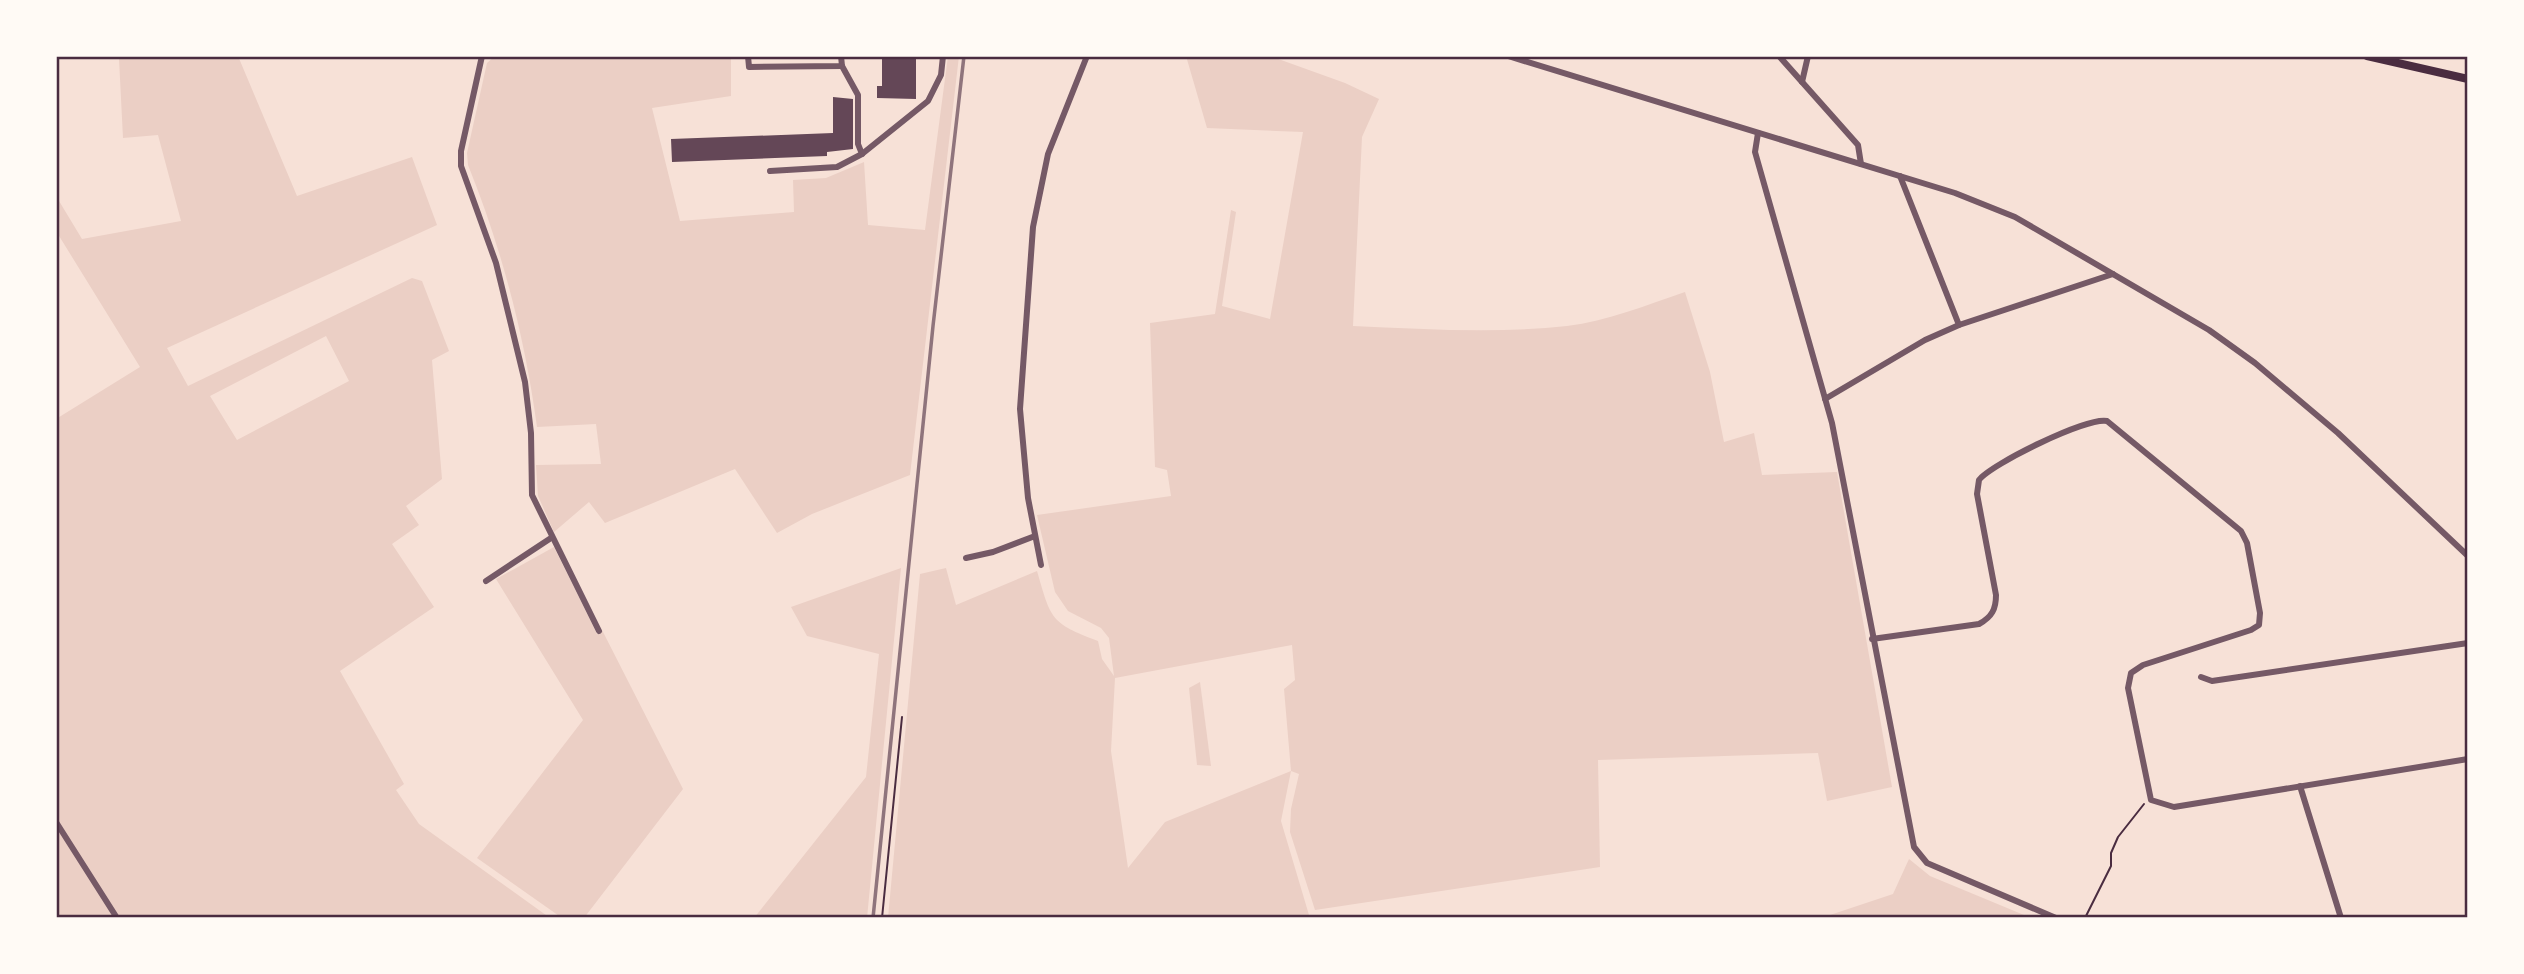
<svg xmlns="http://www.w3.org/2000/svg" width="2524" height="974" font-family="Roboto,sans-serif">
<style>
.green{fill:#ebcfc5;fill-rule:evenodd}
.building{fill:#644757}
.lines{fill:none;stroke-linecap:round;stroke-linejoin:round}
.path{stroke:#4a2c40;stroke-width:2}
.minor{stroke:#755966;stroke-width:6}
.secondary{stroke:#4a2c40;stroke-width:8}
.rail{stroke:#8f747c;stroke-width:3.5}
.neatline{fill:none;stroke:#4a2c40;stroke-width:2.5}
</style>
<rect width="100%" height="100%" fill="#f7e1d7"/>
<g class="green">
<path d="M238,56L297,196L412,157L437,225L167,348L188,386L412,278L422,281L449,351L432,360L442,479L406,506L419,525L392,544L434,607L340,671L404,784L396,790L419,824L550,918H56V419L140,367L56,231V196L82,239L181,221L158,135L123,138L119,59ZM326,336L349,381L237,440L210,396Z"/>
<path d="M495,56H731V96L652,108L680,221L794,212L793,180L826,178L864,162L868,225L925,230L948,56H959L910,475L812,514L777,533L735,469L605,523L589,502L554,532L538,496L536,465L601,464L596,424L537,427C525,338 502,249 468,165L467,153L487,63Z"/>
<path d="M1186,56H1270L1345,83L1379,99L1362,137L1353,326C1424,329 1496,334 1567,326C1607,321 1647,305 1685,292L1710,372L1724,442L1754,433L1762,475L1837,472L1892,787L1827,801L1818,753L1598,760L1600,867L1315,910L1290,832L1291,809L1299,774L1291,771L1281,821L1309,915L1315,918H888L920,574L946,568L956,605L1037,571C1051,619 1050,623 1098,641L1102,659L1114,676L1109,638L1101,628L1068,611L1055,592L1037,515L1171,496L1167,470L1155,467L1150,323L1215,314L1231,210L1236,212L1222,306L1270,319L1303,132L1207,128ZM1292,645L1295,680L1284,689L1291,771L1165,822L1128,868L1111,751L1115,678Z"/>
<polygon points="554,547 597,634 602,630 683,789 584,918 562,918 477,858 583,720 496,579"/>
<polygon points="901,568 867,918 754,918 866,777 879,654 807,636 791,607"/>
<polygon points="1200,682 1211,766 1197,765 1189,688"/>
<polygon points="1909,859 1930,876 2024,915 2022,918 1821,918 1893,894"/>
</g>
<g class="building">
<polygon points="882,59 916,59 916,99 877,98 877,86 882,86"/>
<polygon points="833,97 853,99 853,149 827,152 827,156 672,162 671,139 833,133"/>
</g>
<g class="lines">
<g class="path">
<polyline points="882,918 902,717"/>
<polyline points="2085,918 2111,866 2111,853 2118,837 2144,804"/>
</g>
<g class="minor">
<polyline points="482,56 461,151 461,166 496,263 525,382 531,433 532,495 599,631"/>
<polyline points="748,56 749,67 842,66 841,56"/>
<polyline points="1508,56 1955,193 2015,217 2209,330 2255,363 2338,433 2468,556"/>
<polyline points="1779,56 1858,145 1861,164"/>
<polyline points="842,66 858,95 858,144 862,154"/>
<polyline points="1802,82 1808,56"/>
<polyline points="1758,133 1755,152 1832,423 1914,847 1927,863 2056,918"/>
<polyline points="770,171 837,167 862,154 928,101 941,75 943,56"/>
<polyline points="1900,176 1959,325"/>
<polyline points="1825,399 1925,340 1959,325 2113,274"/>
<polyline points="966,558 993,552 1035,536"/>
<polyline points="1041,565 1028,498 1020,409 1033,227 1048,154 1087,56"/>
<polyline points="486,581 551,538"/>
<path d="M1872,639L1979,624C1992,617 1996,609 1996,595L1977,494L1979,480C1991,464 2087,417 2107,421L2241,531L2247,543L2260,613L2259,625L2251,630L2143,665L2131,673L2128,688L2151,800L2174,807L2468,759"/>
<polyline points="2201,677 2212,681 2468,643"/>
<polyline points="2300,786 2341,918"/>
<polyline points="56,822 117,918"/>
</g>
<polyline class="secondary" points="2367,56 2468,79"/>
<polyline class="rail" points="873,918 933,326 964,56"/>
</g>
<rect width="2524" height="974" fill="none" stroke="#fffaf5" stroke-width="116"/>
<rect x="58" y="58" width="2408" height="858" class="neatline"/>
</svg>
